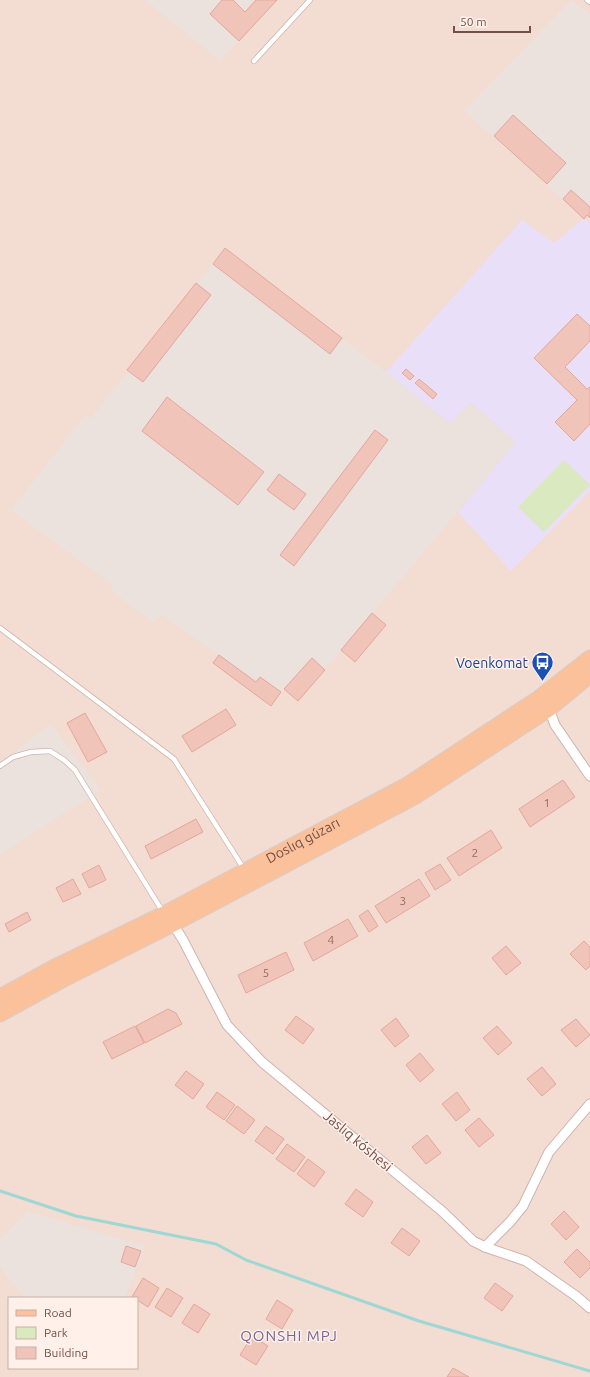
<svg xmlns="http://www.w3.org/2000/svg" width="590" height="1377" font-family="Ubuntu,sans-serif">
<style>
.residential{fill:#f3dcd1;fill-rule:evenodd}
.industrial{fill:#ebe1dd}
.education{fill:#e9dff8}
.green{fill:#dbe9c1}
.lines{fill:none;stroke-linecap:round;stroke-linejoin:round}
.stream{stroke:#9ed7d3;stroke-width:3}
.building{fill:#f1c4ba;stroke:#e4a69b}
.service-casing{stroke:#cfb4ac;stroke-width:6}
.minor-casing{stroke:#cfb4ac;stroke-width:11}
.primary-casing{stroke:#d8cdcc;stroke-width:17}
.service{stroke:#fff;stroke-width:4.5}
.minor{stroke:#fff;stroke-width:9}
.primary{stroke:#fac19b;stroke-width:15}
.labels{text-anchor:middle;stroke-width:3;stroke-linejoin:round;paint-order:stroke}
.number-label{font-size:12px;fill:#936c65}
.transit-label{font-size:14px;fill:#164399;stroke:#fff1e9;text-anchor:end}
.street-label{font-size:14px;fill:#744e49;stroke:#fff1e9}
.neighbourhood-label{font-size:15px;letter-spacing:1px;fill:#7a6597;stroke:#fff1e9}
</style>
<rect width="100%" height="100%" fill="#fcece3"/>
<path class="residential" d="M0,0H590V1377H0ZM9,1298H137V1368H9Z"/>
<g class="industrial">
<polygon points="145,0 277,0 220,61"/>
<polygon points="571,0 590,14 590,213 584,219 464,111"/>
<polygon points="225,248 386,372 449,424 469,402 516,442 325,670 312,658 281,692 260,677 256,682 161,614 154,623 110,590 114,586 11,510 85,415 91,418"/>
<polygon points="51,724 101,790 0,855 0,762"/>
<polygon points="27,1211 146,1246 125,1298 24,1298 0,1267 0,1239"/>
</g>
<polygon class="education" points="585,218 590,223 590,491 511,571 458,512 516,442 470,402 450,424 386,372 522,220 554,243"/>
<polygon class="green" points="564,460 590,485 544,532 518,507"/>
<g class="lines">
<polyline class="stream" points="0,1191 76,1216 216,1244 246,1260 419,1321 590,1371"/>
</g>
<g class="building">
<polygon points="222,0 233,0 245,12 256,0 277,0 239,41 210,14"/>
<polygon points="513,115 566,163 547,184 494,136"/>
<polygon points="571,190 590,207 590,218 587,215 584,219 563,199"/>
<polygon points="225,248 342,338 330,354 213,264"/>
<polygon points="196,283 211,295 143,382 127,370"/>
<polygon points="577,314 590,326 590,341 565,367 587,389 590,387 590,424 574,441 555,422 577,400 534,358"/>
<polygon points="406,369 414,376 410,380 402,373"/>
<polygon points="419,379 437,394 433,399 415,383"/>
<polygon points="167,397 264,472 238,505 142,431"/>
<polygon points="375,430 388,440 294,566 280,555"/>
<polygon points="279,474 306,494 294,510 267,490"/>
<polygon points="372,613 386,625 355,662 341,650"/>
<polygon points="219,655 256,682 260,677 281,692 271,706 213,663"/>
<polygon points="312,658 325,670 298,701 284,689"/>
<polygon points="226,709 236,725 192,752 182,736"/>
<polygon points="85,713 107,752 88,762 67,723"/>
<polygon points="563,780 575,797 530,827 519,809"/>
<polygon points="196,819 203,832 151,859 145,846"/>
<polygon points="491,830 502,848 459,876 447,858"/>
<polygon points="440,864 451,880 435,890 425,873"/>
<polygon points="99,865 106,880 89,888 82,874"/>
<polygon points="73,879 81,894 63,902 56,888"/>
<polygon points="419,879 430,896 386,923 375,906"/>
<polygon points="368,910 378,926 369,932 359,916"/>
<polygon points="27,912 31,920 9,932 5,924"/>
<polygon points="348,919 358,936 313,961 304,943"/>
<polygon points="584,941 590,947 590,966 586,970 570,954"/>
<polygon points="506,946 521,963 506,975 492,958"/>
<polygon points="286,952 294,970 246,993 238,975"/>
<polygon points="168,1009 176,1013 182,1024 145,1043 136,1026"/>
<polygon points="296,1016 314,1029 303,1044 285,1030"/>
<polygon points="396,1018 409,1036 395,1047 381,1030"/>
<polygon points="576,1019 590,1035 576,1047 561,1030"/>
<polygon points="135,1026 144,1043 112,1059 103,1042"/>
<polygon points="497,1026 512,1043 498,1055 483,1038"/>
<polygon points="420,1053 434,1070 420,1082 406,1065"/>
<polygon points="542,1067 556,1084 542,1096 527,1079"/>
<polygon points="186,1071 204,1084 193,1099 175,1085"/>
<polygon points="217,1092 235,1105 224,1120 206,1107"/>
<polygon points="457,1092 470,1110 456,1121 442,1104"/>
<polygon points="237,1106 255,1120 244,1134 226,1121"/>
<polygon points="479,1118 494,1135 479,1147 465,1130"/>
<polygon points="266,1126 284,1139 273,1154 255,1141"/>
<polygon points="427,1135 441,1153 426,1164 412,1147"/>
<polygon points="287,1144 305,1157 294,1172 276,1159"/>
<polygon points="308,1159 325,1172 314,1187 297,1174"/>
<polygon points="356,1189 373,1202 363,1217 345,1204"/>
<polygon points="564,1211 579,1227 566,1240 551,1224"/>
<polygon points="402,1228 420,1241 409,1256 391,1243"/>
<polygon points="126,1246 141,1251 135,1267 121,1262"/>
<polygon points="577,1249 590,1262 590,1268 580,1278 564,1262"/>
<polygon points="143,1278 159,1288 148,1307 137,1300 137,1298 132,1297"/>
<polygon points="495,1283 513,1296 502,1311 484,1298"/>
<polygon points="167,1288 183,1298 171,1317 155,1307"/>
<polygon points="277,1300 293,1310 282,1329 266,1319"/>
<polygon points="194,1304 210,1314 198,1333 182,1323"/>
<polygon points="252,1336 268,1346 256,1365 240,1355"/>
<polygon points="453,1368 469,1377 447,1377"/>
</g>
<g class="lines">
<defs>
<g id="service">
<polyline points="587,0 590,2"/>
<polyline points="254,61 310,0"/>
<polyline points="0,628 174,759 244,869"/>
<polyline points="0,766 13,757 31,752 50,751 64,760 75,770 163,912"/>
</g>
<g id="minor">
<polyline points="549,709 555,725 590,776"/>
<polyline points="173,924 183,940 227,1025 262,1062 443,1212 473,1241 485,1247 526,1261 576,1296 590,1308"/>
<polyline points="485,1247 510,1222 523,1206 549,1152 590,1104"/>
</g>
<g id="primary">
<path id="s1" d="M0,997L53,968L164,914L407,785L539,698L590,658"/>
<polyline points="0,1014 60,981 173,924 416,796 549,709 590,675"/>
</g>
</defs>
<use href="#service" class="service-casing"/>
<use href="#minor" class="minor-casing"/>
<use href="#primary" class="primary-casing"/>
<use href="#service" class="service"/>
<use href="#minor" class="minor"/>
<use href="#primary" class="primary"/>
</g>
<defs>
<symbol id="bus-pin" viewBox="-11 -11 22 30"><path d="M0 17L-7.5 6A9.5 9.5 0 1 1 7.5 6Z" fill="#1a4fb4" stroke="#fff1e9"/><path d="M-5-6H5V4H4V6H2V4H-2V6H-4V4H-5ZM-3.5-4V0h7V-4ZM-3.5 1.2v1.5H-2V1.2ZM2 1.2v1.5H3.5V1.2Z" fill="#fff"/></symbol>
</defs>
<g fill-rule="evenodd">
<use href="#bus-pin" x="530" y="650" width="25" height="34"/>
</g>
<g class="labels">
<g class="number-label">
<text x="547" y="807">1</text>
<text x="475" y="857">2</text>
<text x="403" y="905">3</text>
<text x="331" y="944">4</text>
<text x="266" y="977">5</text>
</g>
<g class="transit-label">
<text x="528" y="668">Voenkomat</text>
</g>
<g class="street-label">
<text dy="5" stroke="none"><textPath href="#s1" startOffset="341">Doslıq gúzarı</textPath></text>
<text transform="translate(358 1141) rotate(40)" y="5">Jaslıq kóshesi</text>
</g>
<g class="neighbourhood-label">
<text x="289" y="1341">QONSHI MPJ</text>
</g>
</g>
<rect x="8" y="1297" width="130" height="72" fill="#fff1e9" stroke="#c7b0a9"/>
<rect x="16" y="1310" width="20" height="6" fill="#fac19b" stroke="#c7b0a9"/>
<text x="44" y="1317" font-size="12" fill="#744e49">Road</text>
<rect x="16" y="1327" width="20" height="12" fill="#dbe9c1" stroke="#c7b0a9"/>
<text x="44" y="1337" font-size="12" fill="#744e49">Park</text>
<rect x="16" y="1347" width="20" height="12" fill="#f1c4ba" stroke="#c7b0a9"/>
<text x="44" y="1357" font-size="12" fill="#744e49">Building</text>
<path d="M454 26v6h76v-6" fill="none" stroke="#744e49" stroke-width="2"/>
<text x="460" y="26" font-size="12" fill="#744e49" stroke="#fff1e9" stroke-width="3" paint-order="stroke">50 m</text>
</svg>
